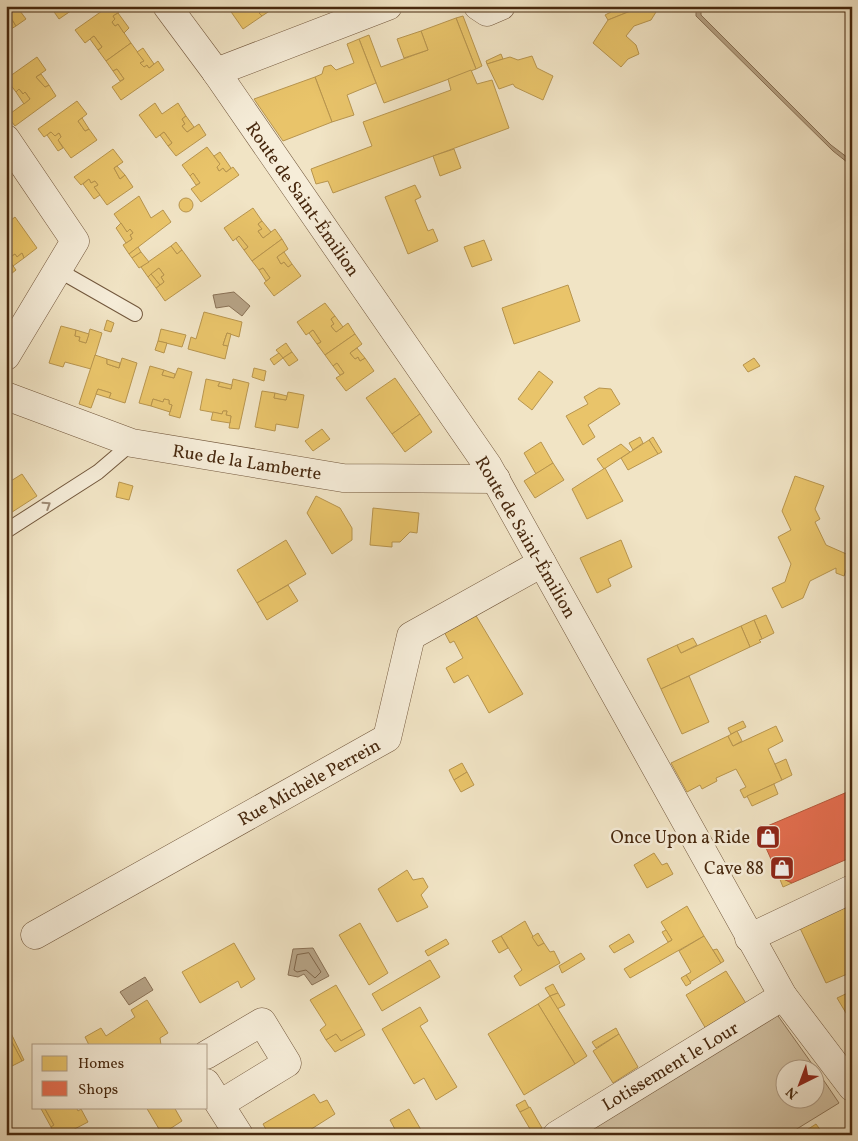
<svg xmlns="http://www.w3.org/2000/svg" width="858" height="1141" font-family="Vollkorn,serif">
<style>
.green{fill:#d4c4a6;stroke:#8e765a}
.water{fill:#b7a487;stroke:#8a7257}
.homes{fill:#e9c46a;stroke:#b8954e}
.shops{fill:#e76f51;stroke:#b75a3d}
.lines{fill:none;stroke-linecap:round;stroke-linejoin:round}
.shore{stroke:#7f664a;stroke-width:1}
.service-casing{stroke:#72573c;stroke-width:16}
.minor-casing{stroke:#72573c;stroke-width:29}
.tertiary-casing{stroke:#72573c;stroke-width:29}
.service{stroke:#f6edd9;stroke-width:14}
.minor{stroke:#f6edd9;stroke-width:28}
.tertiary{stroke:#f6edd9;stroke-width:28}
.oneway{stroke:#9e8a74}
.labels{text-anchor:middle;stroke-width:5;stroke-linejoin:round;paint-order:stroke}
.street-label{font-size:18px;fill:#47280e;stroke:#f6edd9}
.poi-label{font-size:18px;fill:#47280e;stroke:#f6edd9;text-anchor:end}
</style>
<rect width="100%" height="100%" fill="#f1e4c5"/>
<filter id="stains"><feTurbulence type="fractalNoise" baseFrequency=".004" numOctaves="4"/><feColorMatrix values="0 0 0 0 .2 0 0 0 0 .09 0 0 0 0 .02 0 0 0 .5 -.17"/></filter>
<radialGradient id="worn" r=".72"><stop offset=".6" stop-color="#630" stop-opacity="0"/><stop offset="1" stop-color="#630" stop-opacity=".3"/></radialGradient>
<polygon class="green" points="776,1013 815,1068 786,1068 786,1098 816,1098 816,1069 839,1103 787,1135 575,1135"/>
<g class="water">
<polygon points="696,6 701,6 701,15 831,145 852,161 852,166 833,151 696,16"/>
<polygon points="234,292 250,306 242,316 229,306 216,308 213,295"/>
<polygon points="313,948 329,976 312,985 304,974 298,977 288,975 293,949"/>
<polygon points="145,977 153,990 129,1005 120,992"/>
</g>
<g class="homes">
<polygon points="6,6 17,7 8,13 16,26 6,32"/>
<polygon points="50,6 78,6 59,19"/>
<polygon points="109,6 119,6 122,10 113,16 115,19 112,22 115,26 118,24 131,43 106,61 98,50 102,47 94,36 85,43 75,30"/>
<polygon points="227,6 269,6 259,13 262,16 243,29"/>
<polygon points="269,6 274,8 262,16 259,13"/>
<polygon points="608,6 643,6 608,20 605,15 611,12"/>
<polygon points="643,6 654,6 656,12 651,20 634,26 626,36 636,45 639,54 628,59 621,67 593,43 608,20"/>
<polygon points="17,7 26,19 16,26 8,13"/>
<polygon points="118,13 129,28 124,33 118,24 115,26 112,22 115,19 113,16"/>
<polygon points="463,16 482,66 476,69 456,18"/>
<polygon points="456,18 476,69 384,103 359,39 369,35 381,67 428,50 421,31"/>
<polygon points="421,31 428,50 404,58 397,39"/>
<polygon points="94,36 102,47 98,50 90,39"/>
<polygon points="359,39 376,83 347,95 354,115 332,122 315,77 322,74 324,67 331,65 336,70 354,63 347,44"/>
<polygon points="131,43 144,61 140,63 144,67 147,65 149,68 158,61 164,70 121,100 112,87 124,79 117,69 113,71 106,61"/>
<polygon points="143,48 154,64 149,68 147,65 144,67 140,63 144,61 137,52"/>
<polygon points="501,54 503,59 487,64 486,61"/>
<polygon points="532,56 537,68 553,76 543,100 515,87 513,84 499,89 487,64 503,59 510,57 518,60"/>
<polygon points="37,57 46,70 36,77 45,87 49,85 56,96 15,126 7,116 30,99 25,92 23,94 19,89 16,92 6,79"/>
<polygon points="117,69 124,79 120,81 113,71"/>
<polygon points="471,70 477,84 492,80 509,128 333,193 328,181 316,184 311,169 372,146 363,122 451,90 448,79"/>
<polygon points="41,74 49,85 45,87 36,77"/>
<polygon points="315,77 332,122 283,141 254,99"/>
<polygon points="19,89 23,94 25,92 30,99 24,104 16,92"/>
<polygon points="77,101 87,114 78,121 85,131 89,129 97,140 71,158 58,140 61,137 59,133 55,136 51,132 44,137 38,129"/>
<polygon points="155,103 162,114 178,103 186,116 182,119 185,124 182,126 187,132 199,124 206,135 176,156 168,146 172,143 164,132 156,138 139,115"/>
<polygon points="186,116 194,127 187,132 182,126 185,124 182,119"/>
<polygon points="82,118 89,129 85,131 78,121"/>
<polygon points="51,132 55,136 59,133 61,137 58,140 63,148 58,151 47,135"/>
<polygon points="164,132 172,143 168,146 160,135"/>
<polygon points="207,147 220,164 217,167 219,171 223,168 226,172 233,167 239,175 201,202 191,189 200,183 193,173 190,176 182,165"/>
<polygon points="113,149 123,162 114,168 120,179 125,175 133,187 107,205 94,187 98,185 95,181 91,183 89,179 81,185 74,177"/>
<polygon points="454,149 461,168 440,176 433,156"/>
<polygon points="220,152 231,168 226,172 223,168 219,171 217,167 220,164 214,156"/>
<polygon points="117,166 125,175 120,179 114,168"/>
<polygon points="193,173 200,183 196,185 190,176"/>
<polygon points="89,179 91,183 95,181 98,185 94,187 100,195 94,199 83,184"/>
<polygon points="415,185 421,197 415,200 428,231 433,229 438,241 408,254 385,197"/>
<polygon points="139,196 151,218 163,210 171,222 129,254 123,245 132,239 130,235 133,233 130,229 127,232 114,214"/>
<circle cx="186" cy="205" r="7"/>
<polygon points="253,208 262,221 258,224 262,229 258,231 263,238 275,229 282,239 252,261 244,250 248,247 239,236 233,241 224,228"/>
<polygon points="15,217 37,248 24,258 22,253 17,257 15,254 8,259 16,270 7,277 6,237 9,235 6,224"/>
<polygon points="262,221 271,232 263,238 258,231 262,229 258,224"/>
<polygon points="121,223 127,232 130,229 133,233 130,235 132,239 126,243 116,228"/>
<polygon points="239,236 248,247 244,250 236,239"/>
<polygon points="282,239 288,249 277,257 281,264 284,262 288,267 292,264 301,276 274,296 264,283 270,278 263,268 259,270 252,261"/>
<polygon points="484,240 492,260 472,267 464,247"/>
<polygon points="176,242 182,250 177,254 171,246"/>
<polygon points="171,246 177,254 182,250 201,276 165,301 156,288 164,282 161,277 164,275 159,268 148,277 141,267"/>
<polygon points="138,247 141,252 132,258 129,254"/>
<polygon points="141,252 149,262 139,268 132,258"/>
<polygon points="284,252 292,264 288,267 284,262 281,264 277,257"/>
<polygon points="22,253 24,258 13,266 8,259 15,254 17,257"/>
<polygon points="159,268 164,275 161,277 164,282 160,285 151,274"/>
<polygon points="263,268 270,278 266,281 259,270"/>
<polygon points="151,274 160,285 156,288 148,277"/>
<polygon points="568,285 580,321 514,344 502,308"/>
<polygon points="325,303 335,316 331,319 334,324 331,326 336,332 348,323 355,334 325,355 317,344 321,342 313,330 306,335 297,322"/>
<polygon points="204,312 242,322 239,337 227,333 223,345 228,346 225,359 188,349 191,337 196,339"/>
<polygon points="335,316 343,327 336,332 331,326 334,324 331,319"/>
<polygon points="107,320 114,323 111,332 104,330"/>
<polygon points="61,326 76,330 75,336 80,337 79,341 86,343 90,329 102,333 91,369 65,362 63,367 49,363"/>
<polygon points="161,329 186,335 182,347 158,341"/>
<polygon points="76,330 89,334 86,343 79,341 80,337 75,336"/>
<polygon points="313,330 321,342 317,344 309,333"/>
<polygon points="227,333 231,334 228,346 223,345"/>
<polygon points="355,334 362,344 350,353 355,359 358,357 360,361 365,358 374,371 346,391 336,378 344,373 337,363 333,366 325,355"/>
<polygon points="158,341 167,343 164,353 155,350"/>
<polygon points="286,343 292,352 283,358 276,350"/>
<polygon points="357,348 365,358 360,361 358,357 355,359 350,353"/>
<polygon points="292,352 298,360 289,366 283,358"/>
<polygon points="279,353 283,358 274,365 270,359"/>
<polygon points="95,355 107,359 107,364 119,368 122,358 137,363 125,403 109,398 111,393 98,389 91,408 79,404"/>
<polygon points="754,358 760,366 748,372 743,365"/>
<polygon points="107,359 120,363 119,368 107,364"/>
<polygon points="337,363 344,373 340,375 333,366"/>
<polygon points="150,366 164,370 162,375 174,378 178,368 192,372 180,418 169,415 172,405 169,404 169,400 164,399 163,402 153,399 151,406 139,403"/>
<polygon points="254,368 266,371 264,381 252,377"/>
<polygon points="164,370 175,374 174,378 162,375"/>
<polygon points="539,371 553,382 532,410 518,399"/>
<polygon points="395,378 420,414 392,434 366,398"/>
<polygon points="206,379 220,382 218,386 231,389 233,379 249,383 239,429 229,428 231,416 226,415 227,411 223,411 222,414 200,410"/>
<polygon points="220,382 232,385 231,389 218,386"/>
<polygon points="599,388 611,389 620,404 588,425 595,437 583,445 566,416 588,404 584,397"/>
<polygon points="98,389 111,393 109,398 96,394"/>
<polygon points="262,391 275,393 274,398 286,400 288,392 304,395 298,428 276,424 275,431 255,427"/>
<polygon points="275,393 287,396 286,400 274,398"/>
<polygon points="153,399 163,402 164,399 169,400 169,404 172,405 170,412 151,406"/>
<polygon points="223,411 227,411 226,415 231,416 230,423 211,420 213,412 222,414"/>
<polygon points="420,414 432,432 405,452 392,434"/>
<polygon points="322,429 330,439 313,451 305,441"/>
<polygon points="640,437 643,443 633,450 629,443"/>
<polygon points="653,437 662,452 658,454 649,440"/>
<polygon points="649,440 658,454 628,470 621,458"/>
<polygon points="541,442 553,463 536,474 524,453"/>
<polygon points="621,444 630,452 604,469 597,459"/>
<polygon points="553,463 564,480 535,498 524,481"/>
<polygon points="605,468 623,501 587,519 572,489"/>
<polygon points="22,474 37,496 6,516 6,484"/>
<polygon points="795,476 824,486 815,509 820,519 815,522 826,545 851,556 844,576 836,573 836,568 810,581 803,598 782,608 772,588 785,582 791,564 778,537 791,530 782,511"/>
<polygon points="119,482 133,486 129,500 116,497"/>
<polygon points="316,496 340,508 352,528 352,540 332,554 307,513"/>
<polygon points="373,508 419,513 417,533 410,532 400,542 392,542 392,547 370,545"/>
<polygon points="286,540 306,574 257,603 237,570"/>
<polygon points="621,540 632,567 608,579 611,586 597,593 580,558"/>
<polygon points="288,585 298,601 267,620 257,603"/>
<polygon points="472,609 523,694 489,713 468,675 454,683 446,668 463,658 454,641 450,643 441,626"/>
<polygon points="766,615 774,633 762,639 754,620"/>
<polygon points="754,620 762,639 759,640 761,642 750,647 741,626"/>
<polygon points="741,626 750,647 661,689 647,659 677,645 681,653"/>
<polygon points="693,638 697,645 681,653 677,645"/>
<polygon points="689,676 709,722 682,734 661,689"/>
<polygon points="743,721 746,727 731,734 728,728"/>
<polygon points="776,726 783,741 768,749 782,780 744,798 740,790 746,787 736,769 716,778 717,781 702,789 700,785 687,792 671,763 728,736 733,746"/>
<polygon points="737,731 742,741 733,746 728,736"/>
<polygon points="786,759 792,775 782,780 775,764"/>
<polygon points="462,763 467,772 454,780 449,770"/>
<polygon points="467,772 474,785 461,792 454,780"/>
<polygon points="774,784 778,794 752,806 747,796"/>
<polygon points="654,853 662,865 667,863 673,874 647,888 634,865"/>
<polygon points="407,870 413,880 423,878 428,887 421,895 428,907 397,922 378,889"/>
<polygon points="779,877 792,883 783,887"/>
<polygon points="852,904 852,972 826,983 800,928"/>
<polygon points="687,906 704,936 630,978 624,969 672,940 661,922"/>
<polygon points="525,921 538,946 544,943 550,952 554,951 560,963 520,986 514,976 522,970 501,936"/>
<polygon points="360,923 388,973 369,985 339,935"/>
<polygon points="666,930 672,940 668,942 662,932"/>
<polygon points="538,933 544,943 538,946 532,937"/>
<polygon points="629,934 634,942 614,953 609,946"/>
<polygon points="501,936 508,948 499,953 492,941"/>
<polygon points="704,936 721,963 690,982 686,975 691,972 679,951"/>
<polygon points="446,939 449,944 428,956 425,951"/>
<polygon points="234,943 255,979 241,988 238,981 200,1003 182,972"/>
<polygon points="717,949 724,961 721,963 713,950"/>
<polygon points="581,953 585,959 562,973 559,966"/>
<polygon points="430,960 440,977 382,1011 372,994"/>
<polygon points="726,971 747,1005 706,1029 686,995"/>
<polygon points="686,975 691,983 686,986 681,978"/>
<polygon points="553,984 558,993 550,996 545,988"/>
<polygon points="336,985 362,1029 341,1041 336,1034 326,1040 320,1030 326,1025 310,1000"/>
<polygon points="852,991 852,1023 837,998"/>
<polygon points="558,993 565,1005 557,1009 550,996"/>
<polygon points="550,996 587,1056 575,1064 538,1004"/>
<polygon points="147,1000 168,1033 160,1038 161,1045 89,1045 85,1037 101,1028 106,1036 135,1017 131,1010"/>
<polygon points="538,1004 575,1064 524,1095 488,1034"/>
<polygon points="420,1007 428,1021 420,1026 457,1087 436,1100 424,1078 414,1084 382,1029"/>
<polygon points="7,1025 24,1060 22,1061 6,1031"/>
<polygon points="616,1028 619,1034 596,1048 592,1042"/>
<polygon points="362,1029 365,1035 335,1052 326,1040 336,1034 341,1041"/>
<polygon points="6,1031 22,1061 6,1069"/>
<polygon points="619,1034 638,1067 613,1083 593,1051"/>
<polygon points="314,1094 320,1103 327,1100 335,1114 302,1135 269,1135 263,1124"/>
<polygon points="525,1100 529,1108 520,1112 516,1105"/>
<polygon points="40,1107 44,1107 54,1125 51,1127"/>
<polygon points="44,1107 76,1107 78,1111 81,1109 88,1122 63,1135 55,1135 51,1127 54,1125"/>
<polygon points="146,1107 174,1107 182,1121 162,1134"/>
<polygon points="530,1107 542,1128 533,1134 520,1112"/>
<polygon points="409,1109 424,1135 395,1135 397,1133 390,1120"/>
<polygon points="816,1124 824,1135 799,1135"/>
</g>
<polygon class="shops" points="852,790 852,857 792,883 779,877 758,830"/>
<g class="lines">
<polygon class="shore" points="309,953 321,972 315,978 306,970 297,972 294,970 297,955"/>
<defs>
<g id="service">
<polyline points="58,270 135,314"/>
<polyline points="6,531 98,472 132,443"/>
</g>
<g id="minor">
<polyline points="478,6 487,12 501,6"/>
<polyline points="216,72 388,6"/>
<polyline points="6,139 75,241 6,356"/>
<polyline points="6,396 132,443 343,478 496,479"/>
<polyline points="35,935 387,738 411,636 542,563"/>
<polyline points="749,938 852,889"/>
<polyline points="206,1055 262,1022 287,1063 220,1104"/>
<polyline points="206,1083 239,1135"/>
<polyline points="557,1135 783,996"/>
</g>
<polyline id="tertiary" points="167,6 216,72 488,466 783,996 852,1087"/>
</defs>
<use href="#service" class="service-casing"/>
<use href="#minor" class="minor-casing"/>
<use href="#tertiary" class="tertiary-casing"/>
<use href="#service" class="service"/>
<use href="#minor" class="minor"/>
<use href="#tertiary" class="tertiary"/>
</g>
<defs><path id="oneway-chevron" d="M-2-3.5L2.5 0L-2 3.5" fill="none" stroke-width="1.6" stroke-linecap="round" stroke-linejoin="round" transform="scale(1.25)"/></defs>
<use class="oneway" href="#oneway-chevron" transform="translate(47 505) rotate(-33)"/>
<defs>
<symbol id="shop-square" viewBox="-11 -11 22 22"><rect x="-9" y="-9" width="18" height="18" rx="4" fill="#8f2418" stroke="#f6edd9"/><path d="M-5-2.5h2.3a2.7 3.5 0 0 1 5.4 0H5L5.5 6h-11ZM-1.5-2.5h3a1.5 2.3 0 0 0-3 0Z" fill="#fff"/></symbol>
</defs>
<g fill-rule="evenodd">
<use href="#shop-square" x="754" y="823" width="28" height="28"/>
<use href="#shop-square" x="768" y="854" width="28" height="28"/>
</g>
<g class="labels">
<g class="street-label">
<text transform="translate(303 199) rotate(55)" y="6">Route de Saint-Émilion</text>
<text transform="translate(247 462) rotate(9)" y="6">Rue de la Lamberte</text>
<text transform="translate(526 537) rotate(60)" y="6">Route de Saint-Émilion</text>
<text transform="translate(309 782) rotate(-29)" y="6">Rue Michèle Perrein</text>
<text transform="translate(670 1066) rotate(-31)" y="6">Lotissement le Lour</text>
</g>
<g class="poi-label">
<text x="750" y="843">Once Upon a Ride</text>
<text x="764" y="874">Cave 88</text>
</g>
</g>
<rect width="858" height="1141" fill="none" stroke="#f1e4c5" stroke-width="25"/>
<rect x="8" y="8" width="843" height="1126" fill="none" stroke="#47280e" stroke-width="2.5"/>
<rect x="12" y="12" width="833" height="1116" fill="none" stroke="#47280e"/>
<rect x="32" y="1044" width="175" height="65" fill="#f6edd9" stroke="#b09e88"/>
<rect x="42" y="1056" width="25" height="15" fill="#e9c46a" stroke="#b09e88"/>
<text x="78" y="1068" font-size="15" fill="#47280e">Homes</text>
<rect x="42" y="1081" width="25" height="15" fill="#e76f51" stroke="#b09e88"/>
<text x="78" y="1094" font-size="15" fill="#47280e">Shops</text>
<g transform="translate(800 1084) rotate(222)"><circle r="24" fill="#f6edd9" stroke="#b09e88"/>
<path d="M0-4L9 19L0 12L-9 19Z" fill="#8f2418"/>
<text y="-8" font-size="14" font-weight="bold" text-anchor="middle" fill="#47280e">N</text>
</g>
<rect width="100%" height="100%" filter="url(#stains)"/>
<rect width="100%" height="100%" fill="url(#worn)"/>
</svg>
